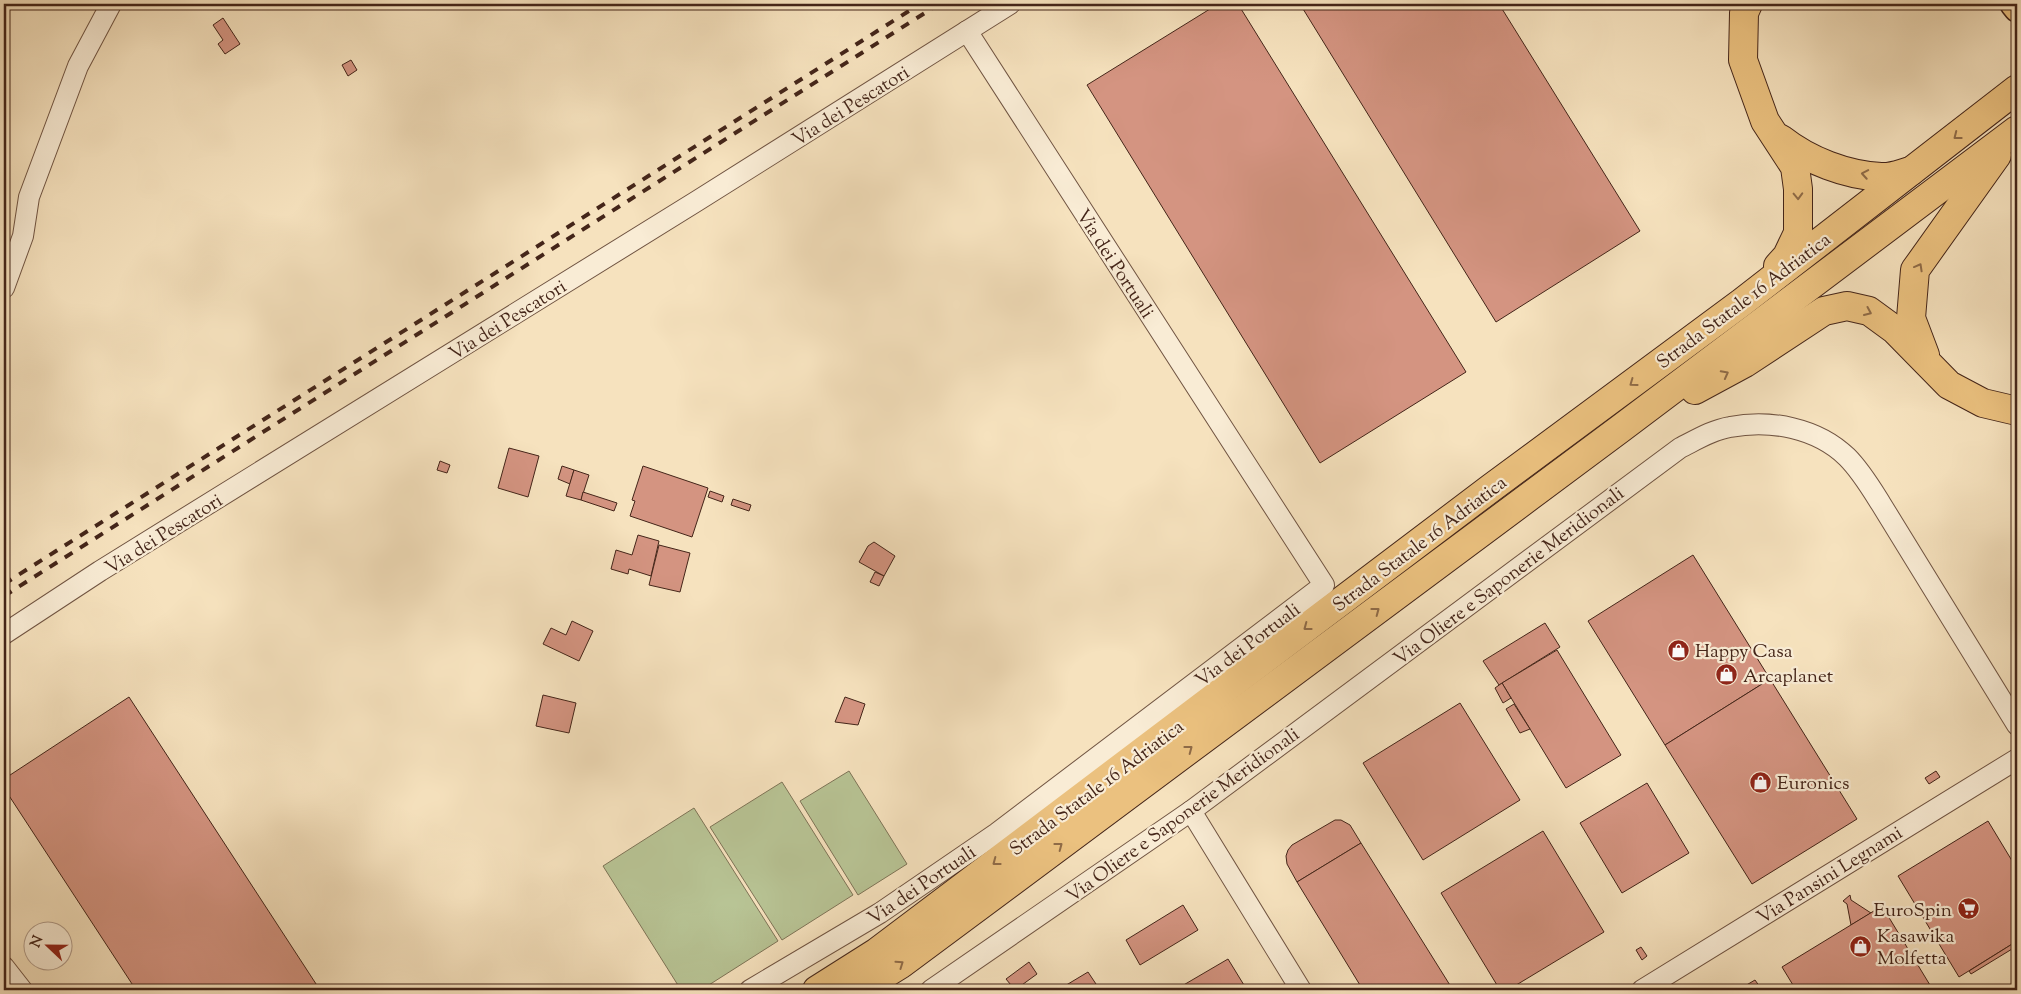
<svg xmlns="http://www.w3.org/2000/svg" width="2021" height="994" font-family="'Sorts Mill Goudy',serif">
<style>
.green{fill:#b8c495;stroke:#7e7457}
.building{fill:#d49481;stroke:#442519}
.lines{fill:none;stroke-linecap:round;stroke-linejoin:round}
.minor-casing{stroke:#705442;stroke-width:22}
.major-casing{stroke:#442519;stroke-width:28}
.highway-casing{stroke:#442519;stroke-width:30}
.minor{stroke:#f9ecd5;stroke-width:20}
.major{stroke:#ebc17f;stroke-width:25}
.highway{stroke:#ebc17f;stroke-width:28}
.rail{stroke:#442519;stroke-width:4;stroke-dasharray:9 9;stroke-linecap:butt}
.oneway{stroke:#8f6b47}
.labels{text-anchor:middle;stroke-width:4.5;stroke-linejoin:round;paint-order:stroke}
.street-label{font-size:19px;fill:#442519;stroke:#f9ecd5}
.poi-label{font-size:19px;fill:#442519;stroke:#f9ecd5;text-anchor:start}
</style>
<rect width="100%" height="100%" fill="#f6e2be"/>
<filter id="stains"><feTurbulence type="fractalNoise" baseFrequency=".004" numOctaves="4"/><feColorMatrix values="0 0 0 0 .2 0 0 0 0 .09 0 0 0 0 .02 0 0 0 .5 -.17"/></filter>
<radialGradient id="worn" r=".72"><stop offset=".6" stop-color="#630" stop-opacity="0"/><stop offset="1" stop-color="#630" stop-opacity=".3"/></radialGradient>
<g class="green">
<polygon points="849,771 907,864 858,895 800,801"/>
<polygon points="782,782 853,895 782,940 710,827"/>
<polygon points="694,808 778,941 701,990 681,990 603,866"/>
</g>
<g class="building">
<polygon points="1218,4 1238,4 1466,372 1320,463 1087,85"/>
<polygon points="1300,4 1499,4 1640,231 1496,322"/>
<polygon points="223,18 240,44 225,54 218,44 223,40 213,25"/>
<polygon points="351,60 357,70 348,76 342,65"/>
<polygon points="509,448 539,456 528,497 498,488"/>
<polygon points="440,461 450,465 447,473 437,470"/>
<polygon points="562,466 574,470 570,484 558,479"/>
<polygon points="643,466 708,488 692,537 630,516 635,501 632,500"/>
<polygon points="574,470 589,475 581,500 566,496"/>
<polygon points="710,491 724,496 722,502 708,497"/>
<polygon points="583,492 617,503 614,511 581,500"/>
<polygon points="733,499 751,505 749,511 731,505"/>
<polygon points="638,535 659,541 651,576 629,569 628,574 611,569 616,550 632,555"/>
<polygon points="874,542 895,556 884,576 859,562 868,546"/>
<polygon points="659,545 690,553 680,592 649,585"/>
<polygon points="1693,555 1770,679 1665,745 1588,621"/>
<polygon points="875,572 884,576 879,586 870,582"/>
<polygon points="572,621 593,631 579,661 543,644 551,628 566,635"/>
<polygon points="1545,623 1560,647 1499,685 1483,661"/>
<polygon points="1557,650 1621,755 1566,788 1502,683"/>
<polygon points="1770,679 1857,819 1752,884 1665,745"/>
<polygon points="1502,683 1511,698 1503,703 1495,688"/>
<polygon points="543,695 576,703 569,733 536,726"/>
<polygon points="129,697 320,990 136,990 4,788 4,779"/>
<polygon points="845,697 865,704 858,725 835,722"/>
<polygon points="1460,703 1520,800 1423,860 1363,763"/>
<polygon points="1514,704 1530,729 1520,733 1506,709"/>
<polygon points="1936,771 1940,777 1929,784 1925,778"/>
<polygon points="1647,783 1689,853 1622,893 1580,823"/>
<polygon points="1335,820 1341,820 1350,825 1361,843 1297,882 1287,864 1286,856 1288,850 1292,845"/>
<polygon points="1988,821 2017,869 2017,941 1959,977 1898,876"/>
<polygon points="1543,831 1604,932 1508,990 1500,990 1441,893"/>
<polygon points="1361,843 1453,990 1363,990 1297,882"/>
<polygon points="1850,895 1851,900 1871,913 1851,925 1847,904 1843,901"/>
<polygon points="1183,905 1198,930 1140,965 1126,940"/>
<polygon points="1882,906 1933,990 1796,990 1782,967"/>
<polygon points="2017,941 2017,946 1971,974 1969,971"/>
<polygon points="1641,947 1647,956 1642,960 1636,950"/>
<polygon points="1228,959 1247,990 1175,990"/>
<polygon points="1029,962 1037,974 1015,990 1006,979"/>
<polygon points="1088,972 1100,990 1058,990"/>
<polygon points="1755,980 1762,990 1738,990"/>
</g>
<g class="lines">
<defs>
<g id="minor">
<polyline points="4,288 23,236 29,197 78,66 111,4"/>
<polyline points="4,634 100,571 697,201 1010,4"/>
<polyline points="1191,811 1301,990"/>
<polyline points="4,967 22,990"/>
<polyline points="750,990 880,913 997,833 1324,585 967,31"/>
<path d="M931,990L1191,811L1680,448C1696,440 1712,430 1730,427C1770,419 1817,428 1847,457C1861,471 1871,488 1881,504L2017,725"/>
<polyline points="1642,990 2017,759"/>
</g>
<polyline id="major" points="2013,4 2017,9"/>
<g id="highway">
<polyline points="1748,4 1744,13 1743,60 1765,121 1795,167 1798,189 1798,233 1787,256 1778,266"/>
<path d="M1781,139C1809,161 1846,175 1881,177C1891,178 1902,173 1911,171"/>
<polyline points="1925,355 1911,318 1915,270 1997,155"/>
<polyline points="1695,390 1745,363 1824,311 1847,306 1869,311 1895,330 1949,385 1983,403 2017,411"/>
<polyline points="817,990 877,952 1491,488 1741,303 2017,89"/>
<polyline points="859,990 901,964 1620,429 2017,130"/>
</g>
</defs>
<use href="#minor" class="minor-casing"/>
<use href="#major" class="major-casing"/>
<use href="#highway" class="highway-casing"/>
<use href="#minor" class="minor"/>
<use href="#major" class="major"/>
<use href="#highway" class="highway"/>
<g class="rail">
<polyline points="4,584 920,4"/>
<polyline points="4,596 939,4"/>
</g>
</g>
<defs><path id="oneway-chevron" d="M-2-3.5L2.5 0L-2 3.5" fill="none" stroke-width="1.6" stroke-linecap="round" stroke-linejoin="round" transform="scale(1.25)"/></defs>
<g class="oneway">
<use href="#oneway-chevron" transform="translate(1957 136) rotate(142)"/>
<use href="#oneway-chevron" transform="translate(1865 174) rotate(-170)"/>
<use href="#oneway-chevron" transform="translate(1798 196) rotate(88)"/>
<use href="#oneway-chevron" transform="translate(1919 267) rotate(-61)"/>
<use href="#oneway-chevron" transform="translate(1868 312) rotate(24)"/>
<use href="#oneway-chevron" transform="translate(1725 374) rotate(-28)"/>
<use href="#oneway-chevron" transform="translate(1633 383) rotate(144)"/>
<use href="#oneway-chevron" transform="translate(1376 611) rotate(-37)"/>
<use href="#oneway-chevron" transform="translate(1307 627) rotate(143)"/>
<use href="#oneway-chevron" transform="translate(1189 749) rotate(-37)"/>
<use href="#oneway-chevron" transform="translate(1059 846) rotate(-37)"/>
<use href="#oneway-chevron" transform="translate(996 862) rotate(143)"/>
<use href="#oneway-chevron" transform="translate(900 964) rotate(-35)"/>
</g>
<defs>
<symbol id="shop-disc" viewBox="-11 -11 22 22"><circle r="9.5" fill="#8f2418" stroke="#f9ecd5"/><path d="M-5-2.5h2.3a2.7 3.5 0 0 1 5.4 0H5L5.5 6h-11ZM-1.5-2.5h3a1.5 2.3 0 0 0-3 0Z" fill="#fff"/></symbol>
<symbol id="supermarket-disc" viewBox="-11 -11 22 22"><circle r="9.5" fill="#8f2418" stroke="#f9ecd5"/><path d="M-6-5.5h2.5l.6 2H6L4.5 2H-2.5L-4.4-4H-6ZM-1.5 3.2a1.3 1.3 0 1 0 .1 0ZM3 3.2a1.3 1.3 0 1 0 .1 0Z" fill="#fff"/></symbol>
</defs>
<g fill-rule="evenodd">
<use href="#shop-disc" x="1666" y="638" width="25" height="25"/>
<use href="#shop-disc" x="1714" y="662" width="25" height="25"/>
<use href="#shop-disc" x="1748" y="770" width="25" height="25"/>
<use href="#supermarket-disc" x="1956" y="896" width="25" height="25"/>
<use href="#shop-disc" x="1848" y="934" width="25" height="25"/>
</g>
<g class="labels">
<g class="street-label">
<text transform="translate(850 105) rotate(-32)" y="7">Via dei Pescatori</text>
<text transform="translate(1116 263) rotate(57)" y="7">Via dei Portuali</text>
<text transform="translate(1743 300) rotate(-37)" y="7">Strada Statale 16 Adriatica</text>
<text transform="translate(507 319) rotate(-32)" y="7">Via dei Pescatori</text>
<text transform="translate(163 533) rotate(-32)" y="7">Via dei Pescatori</text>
<text transform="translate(1419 543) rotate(-37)" y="7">Strada Statale 16 Adriatica</text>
<text transform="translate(1508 575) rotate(-37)" y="7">Via Oliere e Saponerie Meridionali</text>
<text transform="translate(1247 644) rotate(-37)" y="7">Via dei Portuali</text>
<text transform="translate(1096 787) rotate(-37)" y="7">Strada Statale 16 Adriatica</text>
<text transform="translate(1182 814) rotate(-36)" y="7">Via Oliere e Saponerie Meridionali</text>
<text transform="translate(1829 874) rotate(-32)" y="7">Via Pansini Legnami</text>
<text transform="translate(921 884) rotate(-34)" y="7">Via dei Portuali</text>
</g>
<g class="poi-label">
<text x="1695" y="657">Happy Casa</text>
<text x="1743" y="682">Arcaplanet</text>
<text x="1777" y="789">Euronics</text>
<text x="1952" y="916" text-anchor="end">EuroSpin</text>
<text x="1877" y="942">Kasawika<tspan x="1877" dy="22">Molfetta</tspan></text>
</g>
</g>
<rect width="2021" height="994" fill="none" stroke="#f6e2be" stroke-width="20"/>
<rect x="5" y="5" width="2011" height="984" fill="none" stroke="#442519" stroke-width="2.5"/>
<rect x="10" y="10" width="2001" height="974" fill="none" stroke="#442519"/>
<g transform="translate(48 946) rotate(292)"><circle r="24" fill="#f9ecd5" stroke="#b19c8a"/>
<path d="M0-4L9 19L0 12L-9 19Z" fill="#8f2418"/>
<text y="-8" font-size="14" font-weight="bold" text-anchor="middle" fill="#442519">N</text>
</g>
<rect width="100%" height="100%" filter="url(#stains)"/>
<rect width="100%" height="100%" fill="url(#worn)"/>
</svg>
